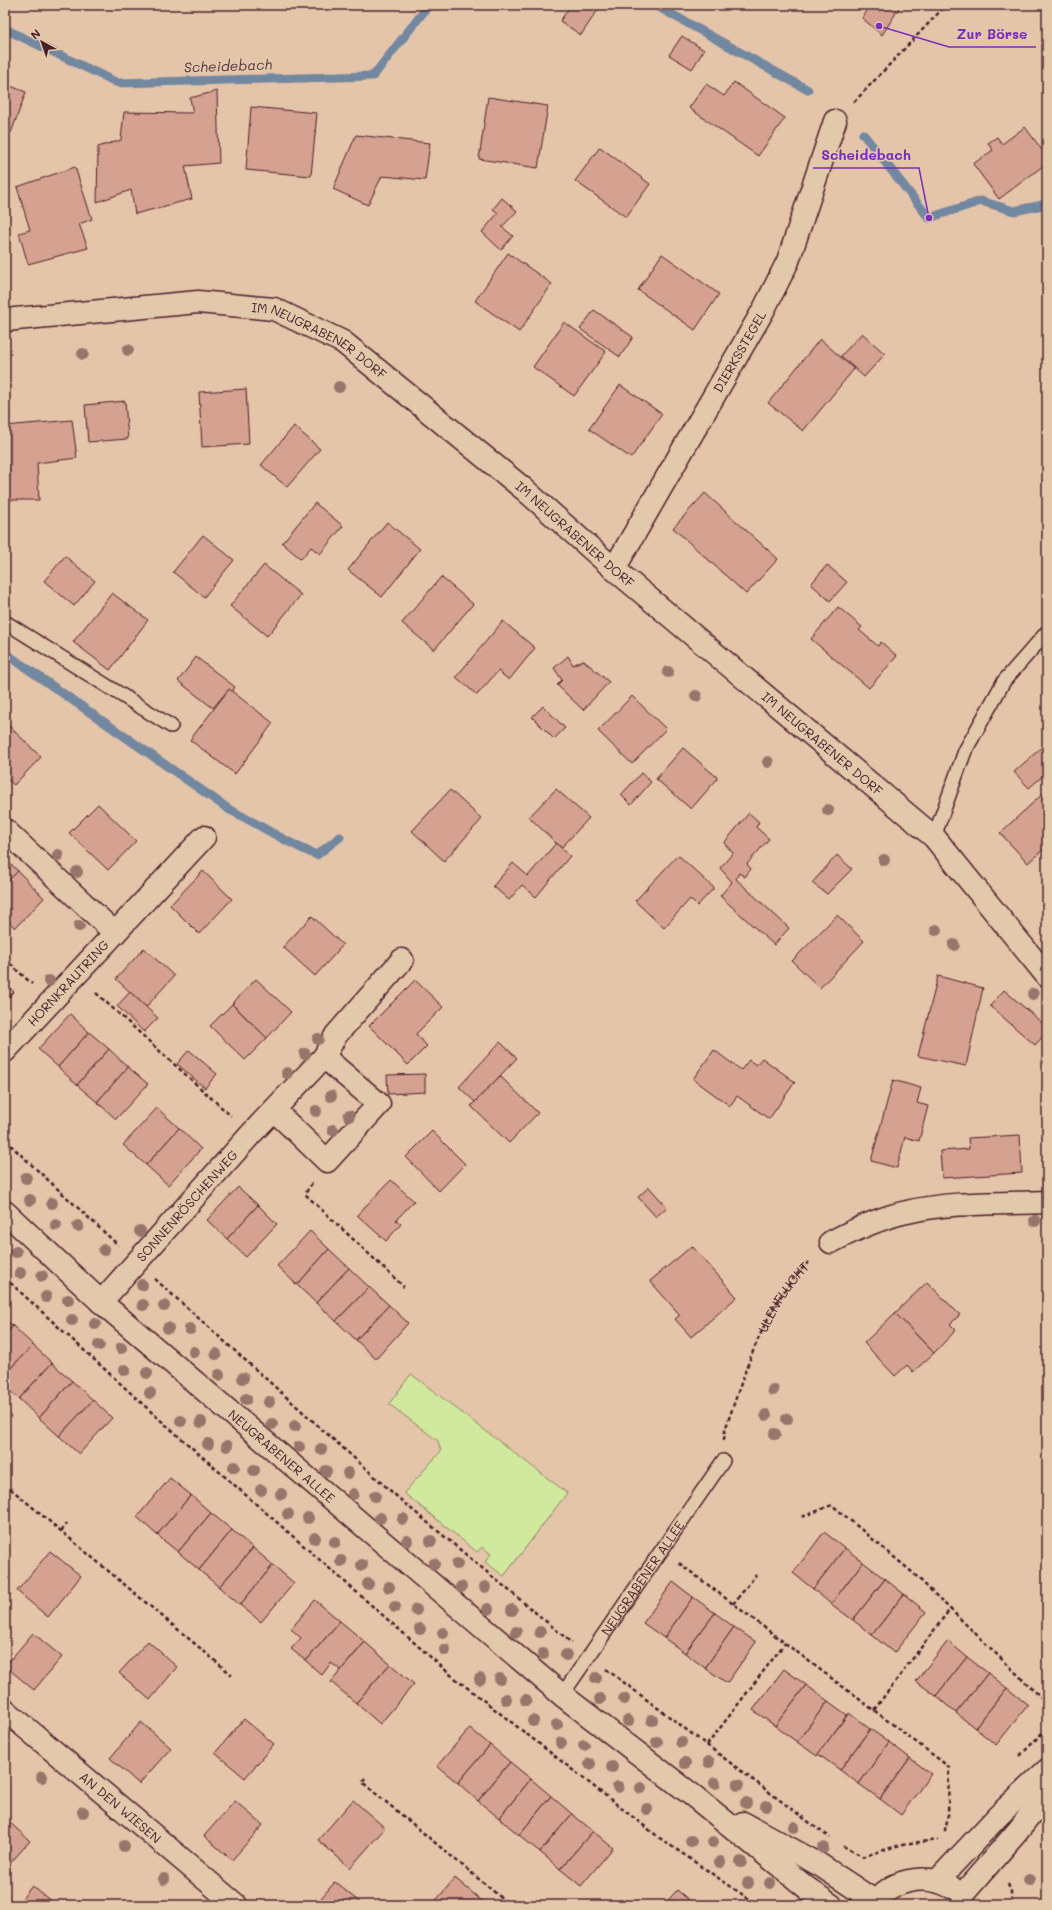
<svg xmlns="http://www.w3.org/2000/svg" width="1052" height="1910" font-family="Mali,sans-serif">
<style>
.green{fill:#d1e99e;stroke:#8e8464}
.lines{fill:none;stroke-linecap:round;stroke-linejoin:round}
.stream{stroke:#7287a0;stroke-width:9}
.building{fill:#d5a190;stroke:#4a1f2b}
.lane-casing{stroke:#4a1f2b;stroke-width:16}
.street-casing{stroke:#4a1f2b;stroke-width:25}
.secondary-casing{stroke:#4a1f2b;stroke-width:25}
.path{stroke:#4a1f2b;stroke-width:2.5;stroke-dasharray:4 3;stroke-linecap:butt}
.lane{stroke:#e3c9ab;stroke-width:13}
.street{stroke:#e3c9ab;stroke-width:22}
.secondary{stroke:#e3c9ab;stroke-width:22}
.tree{fill:#97756a}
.labels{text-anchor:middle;stroke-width:3.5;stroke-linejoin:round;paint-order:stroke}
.street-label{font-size:13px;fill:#4a1f2b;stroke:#e3c9ab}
.water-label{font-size:14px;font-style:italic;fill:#51303e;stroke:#e3c9ab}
.leader{fill:none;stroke:#7b2cbf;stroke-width:1.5}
.callout-dot{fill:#7b2cbf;stroke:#e3c9ab;stroke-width:1.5}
.callout-label{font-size:14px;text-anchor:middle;font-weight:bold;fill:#7b2cbf;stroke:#e3c9ab;stroke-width:3.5;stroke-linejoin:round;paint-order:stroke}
</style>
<rect width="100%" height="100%" fill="#e5c5a9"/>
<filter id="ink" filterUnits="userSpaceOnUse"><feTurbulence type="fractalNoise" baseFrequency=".025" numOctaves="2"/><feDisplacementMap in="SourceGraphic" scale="8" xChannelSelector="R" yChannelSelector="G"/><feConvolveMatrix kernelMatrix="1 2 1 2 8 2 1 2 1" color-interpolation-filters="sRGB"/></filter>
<g filter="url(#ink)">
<polygon class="green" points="411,1374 567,1493 504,1576 485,1562 491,1554 482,1547 477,1552 404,1493 441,1451 438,1441 389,1404"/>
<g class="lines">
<g class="stream">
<polyline points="655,5 808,90"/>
<polyline points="5,29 118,83 373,76 429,5"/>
<polyline points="863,134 929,218 981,201 1014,211 1047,204"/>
<path d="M5,653L230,810C259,824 286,843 317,855L340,837"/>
</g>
</g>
<g class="building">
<polygon points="571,5 601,5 581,35 560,21"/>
<polygon points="871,5 901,5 882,35 862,18"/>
<polygon points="682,36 704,50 692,69 669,55"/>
<polygon points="734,82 785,118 758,156 689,108 706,84 724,96"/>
<polygon points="5,84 26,92 11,133 5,130"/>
<polygon points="217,91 219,163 185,166 192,199 135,214 131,190 97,202 98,147 121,140 124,112 193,113 190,98"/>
<polygon points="488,97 548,106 538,168 479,159"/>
<polygon points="251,107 317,113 311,176 246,170"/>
<polygon points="1025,127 1042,150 1047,146 1047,163 999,199 973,164 993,150 988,143 997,137 1002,144"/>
<polygon points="356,135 430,143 425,180 382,176 368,205 333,189"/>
<polygon points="600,147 650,184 626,217 575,181"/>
<polygon points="75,167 92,219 79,224 88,248 28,264 19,233 30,230 17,187"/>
<polygon points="502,198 517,211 502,227 513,236 501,250 482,232 498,213 493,209"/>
<polygon points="508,253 552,284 519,332 475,301"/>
<polygon points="662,254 719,294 695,330 638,290"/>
<polygon points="594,310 633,337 620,357 580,329"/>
<polygon points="564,322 606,352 574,396 533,367"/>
<polygon points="862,333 885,354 864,377 841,356"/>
<polygon points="820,339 854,369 803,431 768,403"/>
<polygon points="620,385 662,414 631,458 589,429"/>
<polygon points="246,389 249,444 202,447 199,392"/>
<polygon points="125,401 128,439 88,442 85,405"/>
<polygon points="72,420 77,458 37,463 39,500 5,500 5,426"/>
<polygon points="294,426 320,449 287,487 261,465"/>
<polygon points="705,493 778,559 746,594 673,528"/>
<polygon points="315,503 343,526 320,554 311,547 301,559 282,543"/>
<polygon points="387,522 420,549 382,597 348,570"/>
<polygon points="203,535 234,560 204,597 173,572"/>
<polygon points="65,556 95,581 74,606 44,581"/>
<polygon points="264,565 301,595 267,636 230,606"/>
<polygon points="827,565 847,582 830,601 811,584"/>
<polygon points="441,577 473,604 434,650 402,623"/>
<polygon points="112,593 148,620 110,670 73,642"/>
<polygon points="838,607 862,627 859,630 878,646 881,642 897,656 869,688 811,639"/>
<polygon points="503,621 535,648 509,680 498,671 477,695 456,677"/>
<polygon points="568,656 573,665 583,660 609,682 583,710 557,685 562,680 554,668"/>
<polygon points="196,657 235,687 232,692 229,689 213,708 178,681"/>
<polygon points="229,689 273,723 235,774 190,740"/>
<polygon points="632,696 666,729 632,764 598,731"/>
<polygon points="543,706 565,728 554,739 532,717"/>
<polygon points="6,723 41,757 14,785 5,777"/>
<polygon points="1042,747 1047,753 1047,772 1029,788 1014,772"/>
<polygon points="683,748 718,778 691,809 656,779"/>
<polygon points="641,773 651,782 631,805 621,795"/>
<polygon points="556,789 589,818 562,847 556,843 529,817"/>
<polygon points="450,790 482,819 444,861 412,831"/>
<polygon points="1047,790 1047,846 1028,863 1000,833"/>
<polygon points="98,804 136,841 108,870 69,833"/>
<polygon points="749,813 759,822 756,827 769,839 747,864 751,869 745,877 739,873 736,879 789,928 774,945 720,896 732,882 720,868 733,853 724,843"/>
<polygon points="556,843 570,856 536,897 522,885 509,900 493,886 513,863 528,876"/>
<polygon points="678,855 714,888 697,906 690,899 664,928 635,901"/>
<polygon points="837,855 852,869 827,894 812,883"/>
<polygon points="5,859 18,871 5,884"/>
<polygon points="18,871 44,898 15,928 5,918 5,884"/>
<polygon points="203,871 232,899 199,934 170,905"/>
<polygon points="837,915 864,941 820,988 792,961"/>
<polygon points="312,916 343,945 315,976 283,947"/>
<polygon points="144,948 174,976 146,1007 116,979"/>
<polygon points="938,976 983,988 966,1066 918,1056"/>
<polygon points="256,979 291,1012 267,1038 232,1004"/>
<polygon points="415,980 443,1007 416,1034 427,1046 408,1065 369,1026"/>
<polygon points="5,983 14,992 5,1001"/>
<polygon points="1004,990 1047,1027 1047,1032 1035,1045 990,1006"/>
<polygon points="130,992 158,1018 144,1032 117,1006"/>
<polygon points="232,1004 267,1038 245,1060 210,1026"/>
<polygon points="70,1014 89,1032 58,1067 38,1049"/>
<polygon points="89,1032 109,1049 77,1085 58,1067"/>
<polygon points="500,1042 517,1058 475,1102 459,1087"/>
<polygon points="109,1049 128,1067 97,1102 77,1085"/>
<polygon points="189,1050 217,1074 205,1088 177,1064"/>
<polygon points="714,1050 741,1070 749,1060 756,1065 762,1058 795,1082 769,1119 737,1096 730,1106 693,1079"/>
<polygon points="128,1067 148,1084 116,1119 97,1102"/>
<polygon points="425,1074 425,1092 388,1094 387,1075"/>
<polygon points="500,1076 538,1113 509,1143 471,1106"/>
<polygon points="893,1080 921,1088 917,1103 928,1106 919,1141 905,1137 897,1168 871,1161"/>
<polygon points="157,1108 179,1128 146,1165 123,1145"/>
<polygon points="179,1128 201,1149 168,1185 146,1165"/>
<polygon points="432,1131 465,1164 439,1191 406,1157"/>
<polygon points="1020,1135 1022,1173 942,1178 940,1151 969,1149 968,1138"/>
<polygon points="391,1180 414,1201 396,1220 401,1224 386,1241 357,1215"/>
<polygon points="238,1187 258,1205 227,1239 207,1220"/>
<polygon points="649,1187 667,1207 656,1217 638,1197"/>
<polygon points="258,1205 277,1224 246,1257 227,1239"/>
<polygon points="310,1231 329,1249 297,1285 277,1266"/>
<polygon points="692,1246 737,1297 691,1337 675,1319 680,1315 650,1281"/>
<polygon points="329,1249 349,1268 316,1303 297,1285"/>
<polygon points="349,1268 369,1287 336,1321 316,1303"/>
<polygon points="927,1282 960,1315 950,1324 956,1330 934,1353 895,1313"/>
<polygon points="369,1287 389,1305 356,1340 336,1321"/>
<polygon points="389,1305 408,1323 376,1359 356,1340"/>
<polygon points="895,1313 934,1353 913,1372 907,1365 895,1376 864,1343"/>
<polygon points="5,1319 13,1326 5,1335"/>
<polygon points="13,1326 33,1345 5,1374 5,1335"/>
<polygon points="33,1345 52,1363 19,1399 5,1387 5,1374"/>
<polygon points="52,1363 72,1381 39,1418 19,1399"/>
<polygon points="72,1381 93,1400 59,1436 39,1418"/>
<polygon points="93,1400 112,1418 79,1454 59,1436"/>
<polygon points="170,1478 191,1495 157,1535 137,1517"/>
<polygon points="191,1495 211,1513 178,1552 157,1535"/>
<polygon points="211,1513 232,1530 199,1570 178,1552"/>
<polygon points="232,1530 253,1548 219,1587 199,1570"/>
<polygon points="824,1532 845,1548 813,1589 793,1573"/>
<polygon points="253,1548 273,1565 240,1605 219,1587"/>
<polygon points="845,1548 863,1562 831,1604 813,1589"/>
<polygon points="50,1551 81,1576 48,1617 17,1591"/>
<polygon points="863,1562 885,1579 853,1620 831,1604"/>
<polygon points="273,1565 294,1583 261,1622 240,1605"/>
<polygon points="885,1579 904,1594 872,1635 853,1620"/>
<polygon points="673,1582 693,1597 664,1638 643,1623"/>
<polygon points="904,1594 926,1612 894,1653 872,1635"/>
<polygon points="693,1597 715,1613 685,1653 664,1638"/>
<polygon points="315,1600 340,1621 306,1661 291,1649 301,1638 291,1629"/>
<polygon points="715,1613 734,1627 705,1668 685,1653"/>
<polygon points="340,1621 365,1642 341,1670 331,1663 322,1675 306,1661"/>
<polygon points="734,1627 756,1642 727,1683 705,1668"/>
<polygon points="33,1633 62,1657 34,1690 5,1666"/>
<polygon points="148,1641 177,1667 150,1700 119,1673"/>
<polygon points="948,1641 967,1657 936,1696 916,1681"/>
<polygon points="365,1642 390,1664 356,1703 331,1682"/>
<polygon points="967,1657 988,1673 956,1713 936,1696"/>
<polygon points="390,1664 414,1684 380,1724 356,1703"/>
<polygon points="784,1669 806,1685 775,1726 753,1710"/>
<polygon points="988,1673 1007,1688 975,1728 956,1713"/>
<polygon points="806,1685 828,1701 797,1742 775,1726"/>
<polygon points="1007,1688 1028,1705 996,1745 975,1728"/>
<polygon points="828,1701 847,1715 817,1756 797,1742"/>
<polygon points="849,1713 870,1729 840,1770 818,1754"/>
<polygon points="244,1719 274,1744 245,1778 215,1753"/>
<polygon points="141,1722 171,1748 139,1784 110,1758"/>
<polygon points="470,1728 490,1745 458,1783 437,1766"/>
<polygon points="870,1729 889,1742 859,1784 840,1770"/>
<polygon points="889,1742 910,1758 880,1799 859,1784"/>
<polygon points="490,1745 510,1762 478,1801 458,1783"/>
<polygon points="910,1758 931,1774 901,1815 880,1799"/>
<polygon points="510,1762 531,1779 499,1818 478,1801"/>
<polygon points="531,1779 551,1796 519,1835 499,1818"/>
<polygon points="551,1796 572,1814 540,1852 519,1835"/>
<polygon points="353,1800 385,1828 350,1868 318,1840"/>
<polygon points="235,1801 263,1825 232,1860 204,1836"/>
<polygon points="572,1814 593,1831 560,1869 540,1852"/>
<polygon points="5,1818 30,1841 6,1868 5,1868"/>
<polygon points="593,1831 613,1848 581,1886 560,1869"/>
<polygon points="455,1878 487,1905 432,1905"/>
<polygon points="335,1882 363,1905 315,1905"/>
<polygon points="32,1886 56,1905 17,1905"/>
<polygon points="677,1890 695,1905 664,1905"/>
</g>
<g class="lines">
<defs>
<g id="lane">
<polyline points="5,622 171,726"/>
<polyline points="934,837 965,751 1004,681 1047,632"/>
<path id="s2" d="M562,1695L723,1461"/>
</g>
<g id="street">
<path id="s3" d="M5,320L198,302L274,309L343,342L525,490L614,569L934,837L1047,976"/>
<path id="s4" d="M614,569L764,309L788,261L835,121"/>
<polyline points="5,830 115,933 5,1051"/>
<polyline points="115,933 204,837"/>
<polyline points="324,1057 336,1035 402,960"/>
<path id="s5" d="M5,1212L101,1302L562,1695L696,1798L807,1888L831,1905"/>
<path d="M831,1242C854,1230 882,1217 907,1212C953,1201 1001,1204 1047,1202"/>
<path id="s6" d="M101,1302L251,1134L324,1057L379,1104L327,1161L274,1110"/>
<path id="s7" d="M5,1710L236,1905"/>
<polyline points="743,1823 820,1865 876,1902"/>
</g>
<g id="secondary">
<polyline points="937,1881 999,1815 1047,1770"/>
<polyline points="962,1895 1017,1832 1047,1794"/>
<path d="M874,1905C890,1879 925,1873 951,1887"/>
</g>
</defs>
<use href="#lane" class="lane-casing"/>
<use href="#street" class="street-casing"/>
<use href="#secondary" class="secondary-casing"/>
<g class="path">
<polyline points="854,102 946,5"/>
<polyline points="5,959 32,984"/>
<polyline points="96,993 231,1116"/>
<polyline points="5,1140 118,1245"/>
<polyline points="312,1183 305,1194 404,1287"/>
<polyline points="5,1278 158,1418 451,1675 661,1839 758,1905"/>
<polyline points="155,1279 403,1502 572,1643"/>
<path id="s1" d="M724,1440L725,1430C745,1373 765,1301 811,1260"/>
<polyline points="5,1484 232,1675"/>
<polyline points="802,1517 832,1505 913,1573 1047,1703"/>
<polyline points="61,1531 67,1524"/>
<polyline points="679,1563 949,1767 948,1817 944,1834"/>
<polyline points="733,1604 756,1575"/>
<polyline points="606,1669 830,1838"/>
<polyline points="874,1710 950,1609"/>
<polyline points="707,1745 785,1643"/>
<polyline points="1020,1756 1047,1728"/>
<polyline points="365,1778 362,1782 510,1905"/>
<polyline points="843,1846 862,1856"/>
<polyline points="862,1857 903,1844 938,1840"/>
<polyline points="1008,1884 1011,1892 1012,1905"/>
</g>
<use href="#lane" class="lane"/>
<use href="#street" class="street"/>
<use href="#secondary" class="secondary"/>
</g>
<g class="tree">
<circle cx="128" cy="350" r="6"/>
<circle cx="83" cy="354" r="6"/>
<circle cx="339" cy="387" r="6"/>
<circle cx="668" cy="672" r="6"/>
<circle cx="696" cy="696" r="6"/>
<circle cx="768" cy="762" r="6"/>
<circle cx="828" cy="810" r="6"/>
<circle cx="58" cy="855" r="6"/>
<circle cx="884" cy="860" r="6"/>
<circle cx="77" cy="872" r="6"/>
<circle cx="79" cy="926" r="6"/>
<circle cx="936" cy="930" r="6"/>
<circle cx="954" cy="945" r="6"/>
<circle cx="49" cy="981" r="6"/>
<circle cx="1033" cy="994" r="6"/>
<circle cx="318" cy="1039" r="6"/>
<circle cx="305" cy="1054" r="6"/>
<circle cx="287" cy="1073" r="6"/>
<circle cx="331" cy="1096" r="6"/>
<circle cx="316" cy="1111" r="6"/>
<circle cx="349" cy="1116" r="6"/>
<circle cx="333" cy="1130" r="6"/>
<circle cx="26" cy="1178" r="6"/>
<circle cx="30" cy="1200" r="6"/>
<circle cx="52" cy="1203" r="6"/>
<circle cx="1035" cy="1221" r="6"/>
<circle cx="56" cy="1225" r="6"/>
<circle cx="78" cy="1226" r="6"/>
<circle cx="140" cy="1231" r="6"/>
<circle cx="104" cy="1250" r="6"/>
<circle cx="16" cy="1252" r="6"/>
<circle cx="20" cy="1273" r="6"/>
<circle cx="42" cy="1276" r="6"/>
<circle cx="142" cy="1285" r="6"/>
<circle cx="46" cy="1297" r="6"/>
<circle cx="68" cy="1300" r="6"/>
<circle cx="143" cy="1305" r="6"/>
<circle cx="164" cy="1306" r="6"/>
<circle cx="72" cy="1320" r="6"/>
<circle cx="95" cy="1324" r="6"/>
<circle cx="168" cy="1328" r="6"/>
<circle cx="190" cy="1329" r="6"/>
<circle cx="99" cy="1345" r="6"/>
<circle cx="121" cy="1348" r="6"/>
<circle cx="194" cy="1352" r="6"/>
<circle cx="216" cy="1354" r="6"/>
<circle cx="125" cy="1370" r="6"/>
<circle cx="147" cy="1373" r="6"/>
<circle cx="219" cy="1375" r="6"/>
<circle cx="243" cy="1378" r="6"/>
<circle cx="773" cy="1390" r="6"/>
<circle cx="150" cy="1393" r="6"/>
<circle cx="246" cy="1399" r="6"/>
<circle cx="269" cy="1402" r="6"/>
<circle cx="766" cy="1415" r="6"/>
<circle cx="787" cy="1419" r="6"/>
<circle cx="181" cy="1421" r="6"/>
<circle cx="201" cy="1422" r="6"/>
<circle cx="272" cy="1424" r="6"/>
<circle cx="295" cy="1426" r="6"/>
<circle cx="775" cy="1434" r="6"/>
<circle cx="208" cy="1444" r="6"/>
<circle cx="227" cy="1446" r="6"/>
<circle cx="299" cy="1447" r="6"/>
<circle cx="321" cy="1449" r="6"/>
<circle cx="234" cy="1467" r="6"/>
<circle cx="254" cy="1470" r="6"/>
<circle cx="326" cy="1471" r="6"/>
<circle cx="348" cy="1473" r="6"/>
<circle cx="261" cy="1490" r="6"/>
<circle cx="281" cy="1494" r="6"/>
<circle cx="353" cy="1494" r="6"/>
<circle cx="375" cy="1496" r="6"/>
<circle cx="288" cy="1514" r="6"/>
<circle cx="308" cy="1518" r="6"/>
<circle cx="380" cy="1518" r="6"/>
<circle cx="403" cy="1519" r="6"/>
<circle cx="315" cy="1538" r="6"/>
<circle cx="407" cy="1541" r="6"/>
<circle cx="431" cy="1541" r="6"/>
<circle cx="335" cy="1542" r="6"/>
<circle cx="341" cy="1561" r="6"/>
<circle cx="434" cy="1564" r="6"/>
<circle cx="457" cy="1564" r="6"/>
<circle cx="362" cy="1565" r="6"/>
<circle cx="368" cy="1584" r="6"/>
<circle cx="389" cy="1587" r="6"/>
<circle cx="461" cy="1587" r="6"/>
<circle cx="485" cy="1587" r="6"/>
<circle cx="395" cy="1607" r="6"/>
<circle cx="488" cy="1609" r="6"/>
<circle cx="416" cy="1610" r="6"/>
<circle cx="512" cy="1610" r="6"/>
<circle cx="420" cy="1629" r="6"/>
<circle cx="516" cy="1632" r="6"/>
<circle cx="540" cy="1632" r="6"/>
<circle cx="443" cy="1633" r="6"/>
<circle cx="445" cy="1650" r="6"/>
<circle cx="543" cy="1654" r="6"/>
<circle cx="566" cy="1655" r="6"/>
<circle cx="596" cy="1678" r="6"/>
<circle cx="480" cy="1679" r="6"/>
<circle cx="500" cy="1679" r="6"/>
<circle cx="506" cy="1699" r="6"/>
<circle cx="600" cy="1699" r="6"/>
<circle cx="624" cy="1699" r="6"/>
<circle cx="526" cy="1700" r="6"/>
<circle cx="652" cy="1720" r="6"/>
<circle cx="533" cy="1721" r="6"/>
<circle cx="628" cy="1721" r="6"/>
<circle cx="557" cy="1725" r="6"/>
<circle cx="657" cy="1742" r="6"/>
<circle cx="681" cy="1742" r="6"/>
<circle cx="561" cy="1743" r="6"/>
<circle cx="584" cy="1745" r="6"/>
<circle cx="709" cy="1762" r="6"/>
<circle cx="685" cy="1763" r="6"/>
<circle cx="590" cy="1764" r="6"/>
<circle cx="612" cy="1767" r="6"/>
<circle cx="42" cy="1777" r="6"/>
<circle cx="715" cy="1783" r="6"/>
<circle cx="738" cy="1785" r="6"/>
<circle cx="618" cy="1787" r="6"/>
<circle cx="641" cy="1788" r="6"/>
<circle cx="746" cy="1803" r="6"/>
<circle cx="766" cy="1806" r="6"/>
<circle cx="647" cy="1809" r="6"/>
<circle cx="83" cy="1812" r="6"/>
<circle cx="794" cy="1827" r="6"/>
<circle cx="691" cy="1841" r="6"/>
<circle cx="713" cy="1842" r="6"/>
<circle cx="124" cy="1846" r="6"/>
<circle cx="823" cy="1848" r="6"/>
<circle cx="720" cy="1862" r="6"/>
<circle cx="741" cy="1862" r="6"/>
<circle cx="164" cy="1879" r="6"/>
<circle cx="1029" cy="1880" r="6"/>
<circle cx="748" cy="1883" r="6"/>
<circle cx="770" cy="1883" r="6"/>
</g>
</g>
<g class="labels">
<g class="street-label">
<text dy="5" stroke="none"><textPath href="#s3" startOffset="324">IM NEUGRABENER DORF</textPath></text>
<text dy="5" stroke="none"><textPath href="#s4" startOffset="251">DIERKSSTEGEL</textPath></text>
<text dy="5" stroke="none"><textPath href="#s3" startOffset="648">IM NEUGRABENER DORF</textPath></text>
<text dy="5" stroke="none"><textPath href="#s3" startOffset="972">IM NEUGRABENER DORF</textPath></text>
<text transform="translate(68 983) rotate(-47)" y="5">HORNKRAUTRING</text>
<text dy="5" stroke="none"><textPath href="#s6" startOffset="129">SONNENRÖSCHENWEG</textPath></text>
<text dy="5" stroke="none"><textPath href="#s1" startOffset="156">ULENFLUCHT</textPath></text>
<text dy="5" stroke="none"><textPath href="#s5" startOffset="369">NEUGRABENER ALLEE</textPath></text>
<text dy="5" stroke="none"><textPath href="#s2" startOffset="142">NEUGRABENER ALLEE</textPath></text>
<text dy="5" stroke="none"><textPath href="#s7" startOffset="151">AN DEN WIESEN</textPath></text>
</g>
<g class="water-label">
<text transform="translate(228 66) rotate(-2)" y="5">Scheidebach</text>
</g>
</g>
<path class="leader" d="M879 26L949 47H1036M929 218L919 168H813"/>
<g class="callout-dot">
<circle cx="879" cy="26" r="4"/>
<circle cx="929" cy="218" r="4"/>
</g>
<g class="callout-label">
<text x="992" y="39">Zur Börse</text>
<text x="866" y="160">Scheidebach</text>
</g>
<rect width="1052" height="1910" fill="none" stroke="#e3c9ab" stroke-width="20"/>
<rect x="10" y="10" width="1032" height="1890" fill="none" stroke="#4a1f2b" stroke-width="1.5" filter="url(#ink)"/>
<g transform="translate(42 42) rotate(320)" stroke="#e3c9ab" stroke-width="3" paint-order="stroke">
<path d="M0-3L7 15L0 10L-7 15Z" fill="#4a1f2b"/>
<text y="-6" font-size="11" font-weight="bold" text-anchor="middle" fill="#4a1f2b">N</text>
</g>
</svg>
